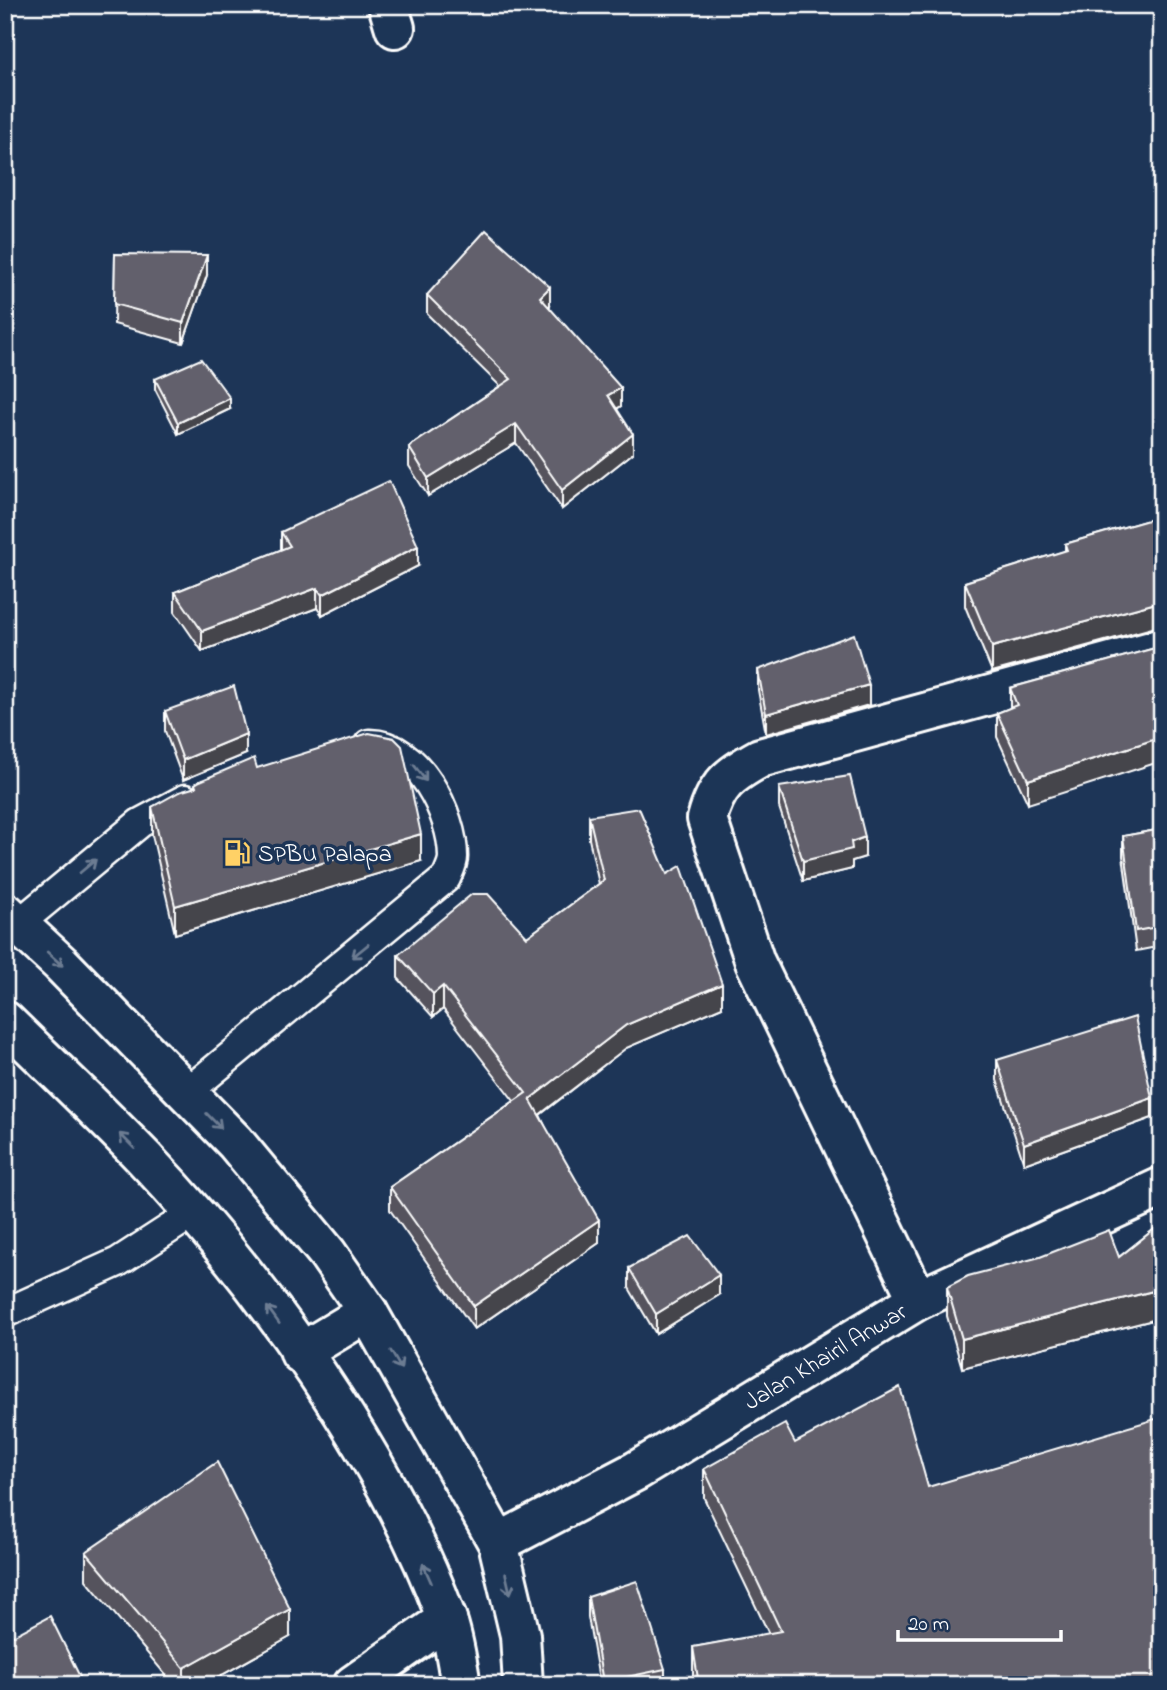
<svg xmlns="http://www.w3.org/2000/svg" width="1167" height="1690" font-family="'Indie Flower',sans-serif">
<style>
.lines{fill:none;stroke-linecap:round;stroke-linejoin:round}
.service-casing{stroke:#fff;stroke-width:33}
.minor-casing{stroke:#fff;stroke-width:44}
.secondary-casing{stroke:#fff;stroke-width:44}
.service{stroke:#1d3557;stroke-width:28}
.minor{stroke:#1d3557;stroke-width:38}
.secondary{stroke:#1d3557;stroke-width:38}
.wall{fill:#54535d;stroke:#fff;stroke-width:2}
.shaded-wall{fill:#45444c;stroke:#fff;stroke-width:2}
.building{fill:#62616c;stroke:#fff;stroke-width:2}
.oneway{stroke:#6c7c92}
.labels{text-anchor:middle;stroke-width:7;stroke-linejoin:round;paint-order:stroke}
.poi-label{font-size:24px;fill:#fff;stroke:#1d3557;text-anchor:start}
.street-label{font-size:24px;fill:#fff;stroke:#1d3557}
</style>
<rect width="100%" height="100%" fill="#1d3557"/>
<filter id="ink" filterUnits="userSpaceOnUse"><feTurbulence type="fractalNoise" baseFrequency=".0143" numOctaves="2"/><feDisplacementMap in="SourceGraphic" scale="14" xChannelSelector="R" yChannelSelector="G"/><feConvolveMatrix kernelMatrix="1 2 1 2 8 2 1 2 1" color-interpolation-filters="sRGB"/></filter>
<g filter="url(#ink)">
<g class="lines">
<defs>
<g id="service">
<polyline points="17,925 140,823 185,799"/>
<path d="M186,1093L446,878C449,871 453,864 453,857C453,815 418,743 369,744"/>
<polyline points="5,1313 118,1262 192,1214"/>
</g>
<g id="minor">
<polyline points="388,5 395,28"/>
<path d="M918,1300L755,962L707,819C716,785 729,775 760,758L1162,648"/>
<polyline points="498,1543 636,1471 918,1300 1162,1187"/>
<polyline points="353,1685 447,1619"/>
</g>
<g id="secondary">
<polyline points="5,912 61,964 235,1142 327,1253 368,1312 498,1543 520,1635 523,1685"/>
<path d="M5,1021C52,1067 100,1112 145,1159C263,1283 387,1457 446,1617C454,1638 457,1663 461,1685"/>
<polyline points="300,1353 368,1312"/>
</g>
</defs>
<use href="#service" class="service-casing"/>
<use href="#minor" class="minor-casing"/>
<use href="#secondary" class="secondary-casing"/>
<use href="#service" class="service"/>
<use href="#minor" class="minor"/>
<use href="#secondary" class="secondary"/>
</g>
<g class="wall">
<polygon points="115,254 207,275 183,343 114,324"/>
<polygon points="427,295 550,305 549,307 621,406 617,409 633,453 562,509 516,443 428,496 409,466 409,447 500,386 427,314"/>
<polygon points="155,379 230,409 178,434 155,389"/>
<polygon points="1162,516 1162,627 1156,627 992,672 965,606 965,582 1065,551 1065,544"/>
<polygon points="281,532 418,566 322,615 317,608 202,651 175,612 175,592 281,550"/>
<polygon points="1162,646 1028,804 997,737 997,713 1010,708 1010,688"/>
<polygon points="758,670 869,705 766,734 758,690"/>
<polygon points="165,711 246,754 183,780 165,731"/>
<polygon points="257,768 421,861 175,934 152,835 152,807 195,787 195,784"/>
<polygon points="779,787 865,857 852,861 852,869 803,881 779,807"/>
<polygon points="589,816 722,1007 626,1048 540,1115 599,1243 474,1329 390,1210 390,1187 514,1101 443,1009 433,1017 398,978 398,955 527,937 599,884 589,839"/>
<polygon points="1162,829 1162,946 1136,951 1123,856 1123,836"/>
<polygon points="997,1060 1152,1118 1024,1164 997,1080"/>
<polygon points="1162,1223 1162,1366 1153,1320 962,1368 947,1316 947,1287 1119,1257"/>
<polygon points="629,1268 719,1295 656,1334 629,1288"/>
<polygon points="795,1443 928,1487 1162,1685 694,1685 693,1676 693,1647 769,1634 704,1498 704,1469"/>
<polygon points="86,1552 290,1637 204,1685 174,1685 86,1580"/>
<polygon points="588,1597 665,1669 665,1685 600,1685 588,1617"/>
</g>
<g class="shaded-wall">
<polygon points="207,255 207,275 183,343 183,323"/>
<polygon points="550,287 550,305 540,315 540,297"/>
<polygon points="621,388 621,406 608,414 608,395"/>
<polygon points="230,398 230,409 178,434 178,423"/>
<polygon points="516,424 516,443 428,496 428,478"/>
<polygon points="633,434 633,453 562,509 562,490"/>
<polygon points="418,546 418,566 322,615 322,595"/>
<polygon points="317,588 317,608 202,651 202,631"/>
<polygon points="1156,603 1156,627 992,672 992,647"/>
<polygon points="869,685 869,705 766,734 766,714"/>
<polygon points="246,734 246,754 183,780 183,760"/>
<polygon points="1162,737 1162,761 1028,804 1028,780"/>
<polygon points="421,834 421,861 175,934 175,906"/>
<polygon points="865,837 865,857 852,861 852,869 803,881 803,861"/>
<polygon points="722,984 722,1007 626,1048 530,1122 530,1099 626,1025"/>
<polygon points="443,986 443,1009 433,1017 433,994"/>
<polygon points="1152,1098 1152,1118 1024,1164 1024,1144"/>
<polygon points="599,1220 599,1243 474,1329 474,1306"/>
<polygon points="719,1275 719,1295 656,1334 656,1314"/>
<polygon points="1153,1291 1153,1320 962,1368 962,1339"/>
<polygon points="290,1609 290,1637 204,1685 184,1685 184,1668"/>
</g>
<g class="building">
<polygon points="486,230 550,287 540,297 621,388 608,395 633,434 562,490 516,424 428,478 409,447 511,379 427,295"/>
<polygon points="115,254 207,255 183,323 114,304"/>
<polygon points="201,359 230,398 178,423 155,379"/>
<polygon points="389,481 418,546 322,595 317,588 202,631 175,592 290,546 281,532"/>
<polygon points="1162,516 1162,603 1156,603 992,647 965,582 1067,550 1065,544"/>
<polygon points="854,634 869,685 766,714 758,670"/>
<polygon points="1162,646 1162,737 1028,780 997,713 1017,705 1010,688"/>
<polygon points="234,686 246,734 183,760 165,711"/>
<polygon points="369,733 394,738 402,746 421,834 175,906 152,807 179,792 196,787 195,784 200,781 254,758 257,768"/>
<polygon points="850,776 865,837 851,842 852,849 803,861 779,787"/>
<polygon points="639,808 667,874 681,866 722,984 626,1025 530,1099 599,1220 474,1306 390,1187 526,1093 443,986 433,994 398,955 472,894 488,894 527,937 604,880 589,816"/>
<polygon points="1162,829 1162,926 1136,931 1123,836"/>
<polygon points="1135,1017 1152,1098 1024,1144 997,1060"/>
<polygon points="1162,1223 1162,1337 1153,1291 962,1339 947,1287 968,1276 1040,1257 1109,1230 1119,1257"/>
<polygon points="690,1236 719,1275 656,1314 629,1268"/>
<polygon points="900,1387 928,1487 1162,1417 1162,1685 699,1685 693,1647 781,1631 704,1469 785,1424 795,1443"/>
<polygon points="217,1462 290,1609 184,1668 86,1552"/>
<polygon points="637,1581 665,1669 603,1682 588,1597"/>
<polygon points="50,1616 84,1685 5,1685 5,1640"/>
</g>
<defs><path id="oneway-shaft" d="M-6 0H5M1.5-3L5.5 0L1.5 3" fill="none" stroke-width="1.6" stroke-linecap="round" stroke-linejoin="round" transform="scale(1.75)"/></defs>
<g class="oneway">
<use href="#oneway-shaft" transform="translate(420 773) rotate(53)"/>
<use href="#oneway-shaft" transform="translate(88 866) rotate(-40)"/>
<use href="#oneway-shaft" transform="translate(360 951) rotate(141)"/>
<use href="#oneway-shaft" transform="translate(55 959) rotate(42)"/>
<use href="#oneway-shaft" transform="translate(214 1121) rotate(45)"/>
<use href="#oneway-shaft" transform="translate(127 1141) rotate(-135)"/>
<use href="#oneway-shaft" transform="translate(273 1315) rotate(-126)"/>
<use href="#oneway-shaft" transform="translate(396 1360) rotate(60)"/>
<use href="#oneway-shaft" transform="translate(427 1573) rotate(-114)"/>
<use href="#oneway-shaft" transform="translate(508 1584) rotate(77)"/>
</g>
</g>
<defs>
<symbol id="fuel-bare" viewBox="-9 -9 18 18"><path d="M-5.5-6h7V0h2V4h1.3V-2.5L3-4.5l.8-.8L6-3V5H2.5V1h-1V6h-7ZM-4.2-4.7v3.2H.2V-4.7Z" fill="#ffd166" stroke="#1d3557" stroke-width="2.5" paint-order="stroke"/></symbol>
</defs>
<g fill-rule="evenodd">
<use href="#fuel-bare" x="218" y="834" width="38" height="38"/>
</g>
<g class="labels">
<g class="poi-label">
<text x="258" y="861">SPBU Palapa</text>
</g>
<g class="street-label">
<text transform="translate(825 1356) rotate(-31)" y="8">Jalan Khairil Anwar</text>
</g>
</g>
<rect width="1167" height="1690" fill="none" stroke="#1d3557" stroke-width="28"/>
<rect x="14" y="14" width="1139" height="1662" fill="none" stroke="#fff" stroke-width="2.5" filter="url(#ink)"/>
<path d="M898 1630v10h163v-10" fill="none" stroke="#ffffff" stroke-width="3.5"/>
<text x="908" y="1630" font-size="21" fill="#ffffff" stroke="#1d3557" stroke-width="5" paint-order="stroke">20 m</text>
</svg>
